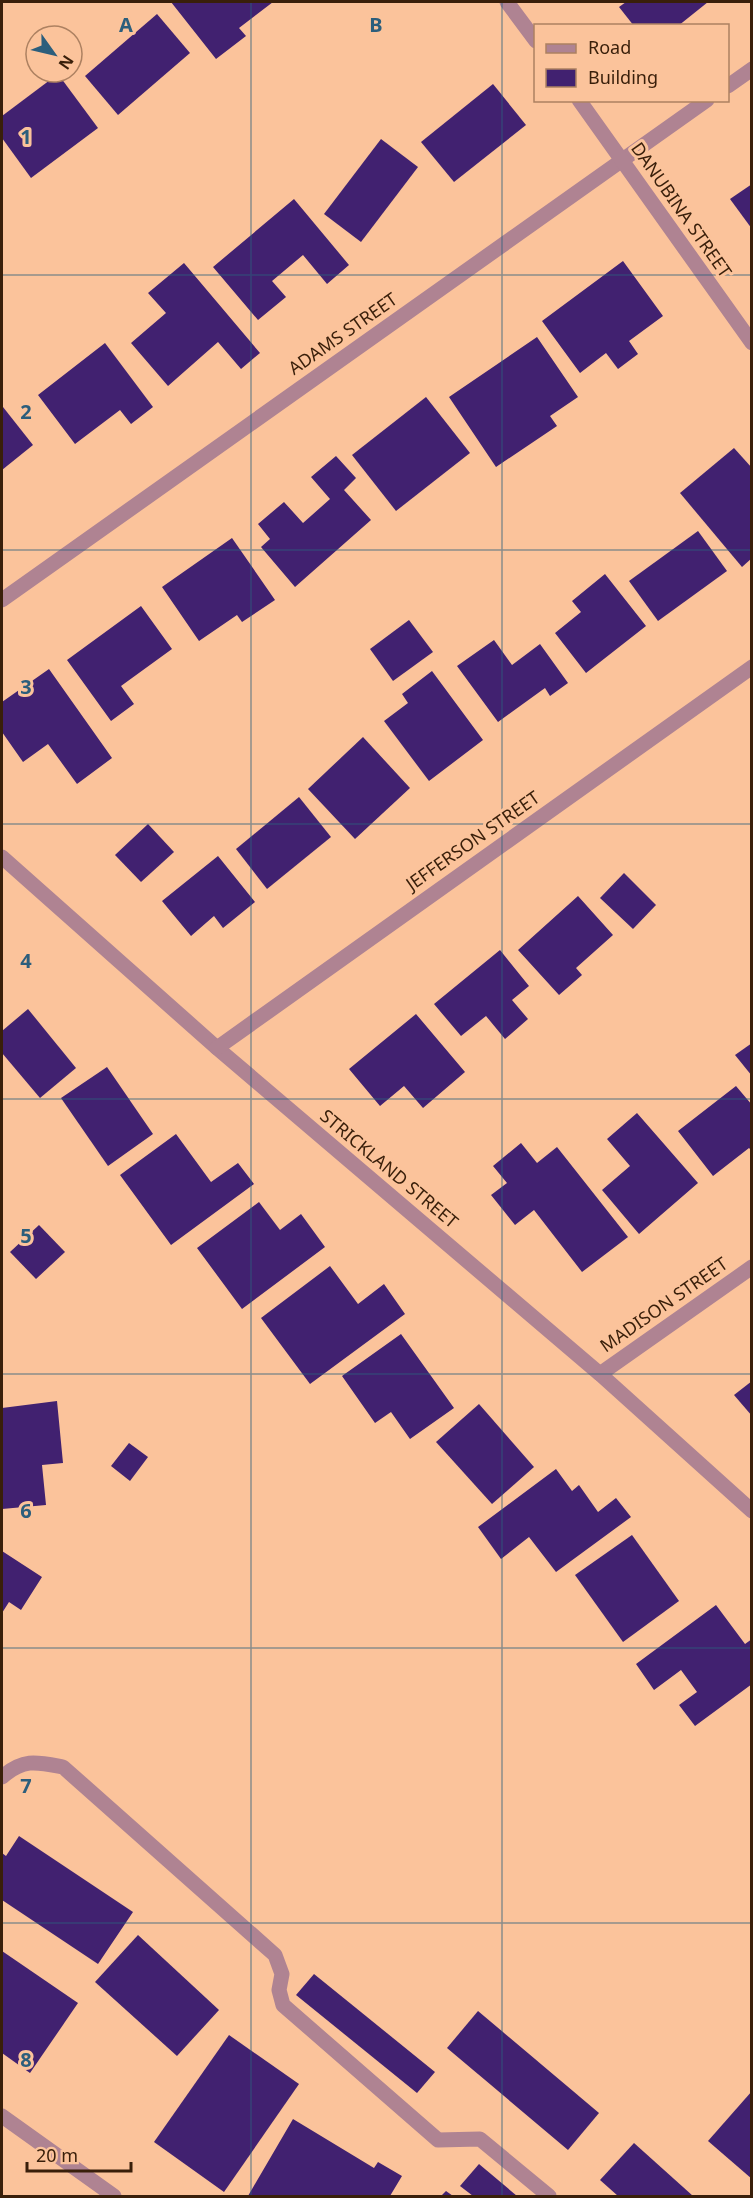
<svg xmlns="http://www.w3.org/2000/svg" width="753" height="2198" font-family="'Noto Sans',sans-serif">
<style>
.building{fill:#412170}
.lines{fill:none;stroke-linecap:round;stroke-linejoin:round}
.service{stroke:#af8392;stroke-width:15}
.minor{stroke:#af8392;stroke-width:15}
.tertiary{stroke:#af8392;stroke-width:15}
.grid{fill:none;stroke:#2c5e7c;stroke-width:1.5;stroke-opacity:0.55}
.labels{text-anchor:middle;stroke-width:6;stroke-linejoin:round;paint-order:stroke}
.street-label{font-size:18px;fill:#391f0a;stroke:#fbc39b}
.grid-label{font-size:20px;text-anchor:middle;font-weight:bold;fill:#2c5e7c;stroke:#fbc39b;stroke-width:6;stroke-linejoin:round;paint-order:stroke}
</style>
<rect width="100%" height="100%" fill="#fbc39b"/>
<g class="building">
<polygon points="171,2 273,2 239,28 246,36 216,59"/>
<polygon points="626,2 708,2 678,26 634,26 619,7"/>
<polygon points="157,14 190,53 118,115 85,76"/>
<polygon points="58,74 98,128 31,178 2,138 2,116"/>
<polygon points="493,84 526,125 454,182 421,142"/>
<polygon points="381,139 418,167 361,242 324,214"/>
<polygon points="752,184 752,229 730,199"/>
<polygon points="294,199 349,265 327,284 303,255 272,281 286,297 258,320 213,267"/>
<polygon points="623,261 663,316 629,341 638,354 618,369 606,353 580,373 542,321"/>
<polygon points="184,263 260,353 241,369 218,342 168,386 131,343 166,313 148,293"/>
<polygon points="537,337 578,397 550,416 557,426 496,467 449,397"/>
<polygon points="105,343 153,407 131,424 120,410 75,444 38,395"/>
<polygon points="426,397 470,453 396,511 352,455"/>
<polygon points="3,407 33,445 2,470 2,408"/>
<polygon points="734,448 752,468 752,558 742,567 680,493"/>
<polygon points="336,456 356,478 344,490 371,520 295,587 261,547 270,539 258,524 284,502 303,523 330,499 311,477"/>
<polygon points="698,531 727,571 658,621 629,581"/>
<polygon points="232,538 275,600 242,622 237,615 199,641 162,587"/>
<polygon points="605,574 646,626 586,673 555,633 581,612 572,601"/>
<polygon points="141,606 172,649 121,686 134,704 111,721 67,660"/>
<polygon points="409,620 433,652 393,681 370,649"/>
<polygon points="494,640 512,665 540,644 568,683 550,696 545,688 498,722 457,666"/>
<polygon points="49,669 112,758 77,784 48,744 23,762 2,732 2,702"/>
<polygon points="432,671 483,740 429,781 384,721 408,703 402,694"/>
<polygon points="363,737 410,788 355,839 308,789"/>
<polygon points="299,797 331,837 267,889 236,849"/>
<polygon points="148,824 174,852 141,882 115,855"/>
<polygon points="218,856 255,902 223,928 214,916 191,936 162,901"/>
<polygon points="624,873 656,905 633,929 600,898"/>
<polygon points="578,896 613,935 576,968 582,975 559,995 518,950"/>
<polygon points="500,950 529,986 512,1000 528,1019 505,1039 486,1016 461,1036 434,1004"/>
<polygon points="28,1009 76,1068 40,1098 2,1053 2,1031"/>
<polygon points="416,1014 465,1072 423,1108 404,1086 380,1106 349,1069"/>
<polygon points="752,1043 752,1076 735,1055"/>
<polygon points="107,1067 153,1134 108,1166 61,1098"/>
<polygon points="736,1086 752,1105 752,1151 749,1148 713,1176 678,1131"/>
<polygon points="637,1113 698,1183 639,1234 602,1190 630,1166 607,1139"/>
<polygon points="176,1134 211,1182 238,1163 254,1184 171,1245 120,1175"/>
<polygon points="521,1143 537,1163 557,1147 628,1237 582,1272 534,1210 515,1225 491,1195 507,1183 493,1166"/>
<polygon points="259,1202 280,1230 301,1214 325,1247 242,1309 197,1248"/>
<polygon points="39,1225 65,1252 36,1279 10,1252"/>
<polygon points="330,1266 358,1304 384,1284 405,1314 310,1384 261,1318"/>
<polygon points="401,1334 454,1408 410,1439 391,1412 375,1423 342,1376"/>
<polygon points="752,1381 752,1416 734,1395"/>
<polygon points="57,1401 63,1463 42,1465 46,1505 2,1509 2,1408"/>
<polygon points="479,1404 534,1467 492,1504 436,1442"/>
<polygon points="129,1443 148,1457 130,1481 111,1466"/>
<polygon points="556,1469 572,1491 579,1485 598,1512 616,1498 631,1517 556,1572 529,1537 501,1559 478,1527"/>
<polygon points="632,1535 679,1601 623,1642 575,1575"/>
<polygon points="2,1551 42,1577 21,1610 9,1602 2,1613"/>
<polygon points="716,1605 745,1644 752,1639 752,1684 695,1726 679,1705 697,1692 681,1670 654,1690 636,1664"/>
<polygon points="19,1836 133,1912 98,1964 2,1900 2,1853 6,1856"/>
<polygon points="138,1935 219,2010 177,2056 95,1982"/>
<polygon points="2,1951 78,2003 30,2073 2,2053"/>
<polygon points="314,1974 435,2072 417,2093 296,1995"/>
<polygon points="478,2011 599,2113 568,2150 447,2048"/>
<polygon points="229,2035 299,2084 224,2192 154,2142"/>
<polygon points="752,2091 752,2179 708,2141"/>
<polygon points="293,2119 374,2168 378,2162 402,2176 390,2196 248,2196"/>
<polygon points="634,2143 693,2196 618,2196 600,2180"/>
<polygon points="479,2164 517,2196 473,2196 460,2186"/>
<polygon points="446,2191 453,2196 441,2196"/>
</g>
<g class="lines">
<g class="service">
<path d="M2,1777C24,1758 37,1762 63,1767L275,1955L282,1974L279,1990L283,2005L438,2140L480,2139L549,2196"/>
<polyline points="2,2116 114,2196"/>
</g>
<g class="minor">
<polyline points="728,86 752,69"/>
<polyline points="2,600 707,100"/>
<polyline points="2,857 217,1048 600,1374 752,1511"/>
<polyline points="217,1048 752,667"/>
<polyline points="600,1374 752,1267"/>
</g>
<g class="tertiary">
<polyline points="507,2 536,41"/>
<polyline points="579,100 752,343"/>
</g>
</g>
<path class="grid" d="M251,2V2196M502,2V2196M2,275H752M2,550H752M2,824H752M2,1099H752M2,1374H752M2,1648H752M2,1923H752"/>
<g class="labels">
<g class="street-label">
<text transform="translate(681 210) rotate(55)" y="6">DANUBINA STREET</text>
<text transform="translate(343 334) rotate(-35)" y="6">ADAMS STREET</text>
<text transform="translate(473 841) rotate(-35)" y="6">JEFFERSON STREET</text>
<text transform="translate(389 1169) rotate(40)" y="6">STRICKLAND STREET</text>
<text transform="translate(664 1305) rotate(-35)" y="6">MADISON STREET</text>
</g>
</g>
<g class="grid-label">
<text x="126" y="32">A</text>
<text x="376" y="32">B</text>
<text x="26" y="144">1</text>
<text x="26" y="419">2</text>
<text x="26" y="694">3</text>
<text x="26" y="968">4</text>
<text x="26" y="1243">5</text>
<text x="26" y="1518">6</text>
<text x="26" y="1793">7</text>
<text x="26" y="2067">8</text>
</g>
<rect width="753" height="2198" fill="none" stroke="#391f0a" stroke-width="6"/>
<rect x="534" y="24" width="195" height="78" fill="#fbc39b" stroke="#ad8161" stroke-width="1.5"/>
<rect x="546" y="44" width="30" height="9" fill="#af8392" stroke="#ad8161" stroke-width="1.5"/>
<text x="588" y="54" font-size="18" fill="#391f0a">Road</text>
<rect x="546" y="69" width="30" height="18" fill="#412170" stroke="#ad8161" stroke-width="1.5"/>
<text x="588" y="84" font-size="18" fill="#391f0a">Building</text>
<g transform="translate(54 54) rotate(124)"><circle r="28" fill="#fbc39b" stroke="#ad8161" stroke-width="1.5"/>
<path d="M0-4.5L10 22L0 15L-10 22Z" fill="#2c5e7c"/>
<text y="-9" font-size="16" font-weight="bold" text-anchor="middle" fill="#391f0a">N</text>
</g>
<path d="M27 2162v9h104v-9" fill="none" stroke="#391f0a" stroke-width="3"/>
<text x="36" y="2162" font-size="18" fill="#391f0a" stroke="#fbc39b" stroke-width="4.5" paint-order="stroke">20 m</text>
</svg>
